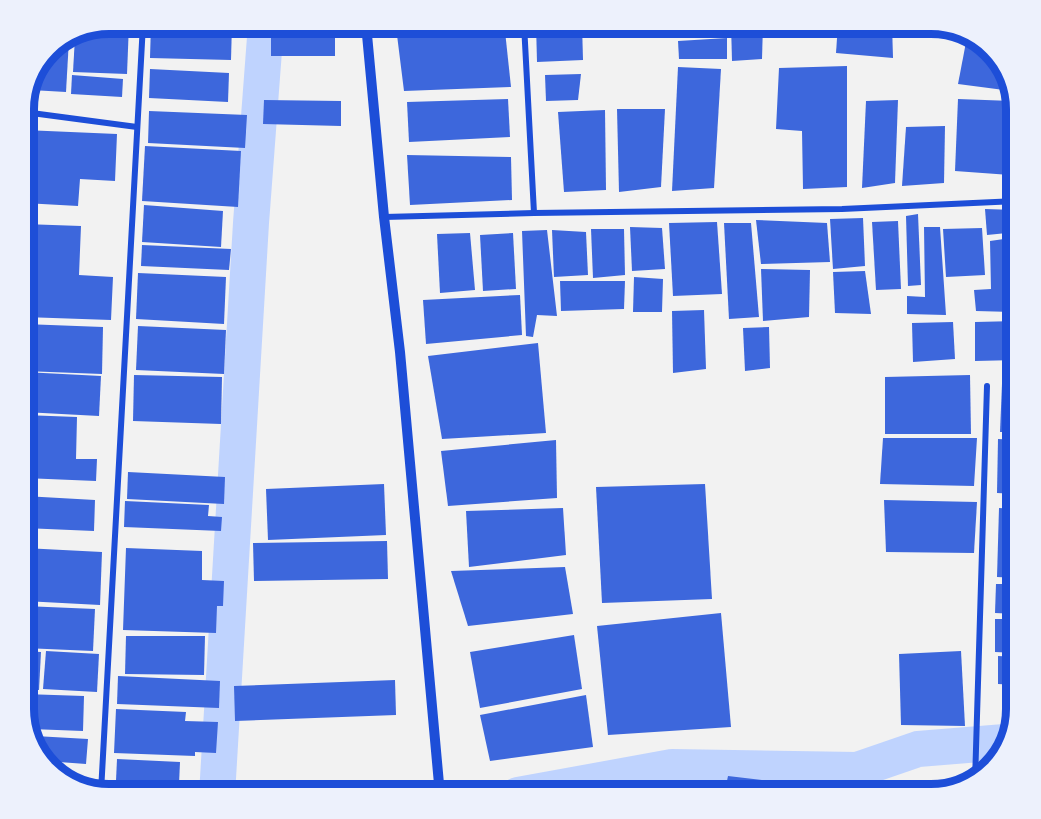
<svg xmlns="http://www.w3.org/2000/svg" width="1041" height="819" font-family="'Public Sans',sans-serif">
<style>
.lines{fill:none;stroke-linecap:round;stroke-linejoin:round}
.canal{stroke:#bfd3fe;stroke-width:36}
.building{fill:#3d67dc}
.minor{stroke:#1d4ed8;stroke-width:6}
.tertiary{stroke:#1d4ed8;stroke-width:10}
.rim{fill:none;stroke:#1d4ed8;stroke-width:8}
</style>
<rect width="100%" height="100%" fill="#f2f2f2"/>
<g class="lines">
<g class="canal">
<polyline points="217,795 251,223 266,24"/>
<polyline points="518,795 672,767 857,770 918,749 1005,742"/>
</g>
</g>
<g class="building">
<polygon points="109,24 129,24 127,74 73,72 75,37"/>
<polygon points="151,24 232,24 231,60 150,58"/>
<polygon points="536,24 582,24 583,60 537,62"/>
<polygon points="731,24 763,24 762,59 732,61"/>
<polygon points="838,24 892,24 893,58 836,53"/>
<rect x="271" y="26" width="64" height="30"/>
<polygon points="505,31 511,87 404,91 397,35"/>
<polygon points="967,37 988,45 1007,70 1004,90 958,84"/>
<polygon points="727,38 727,59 679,59 678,41"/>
<polygon points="69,39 66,92 31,90 53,45"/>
<polygon points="847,66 847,187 803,189 802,131 776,129 779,68"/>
<polygon points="678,67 721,69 714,188 672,191"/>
<polygon points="150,69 229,73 228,102 149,98"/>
<polygon points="581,74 578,100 546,101 545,75"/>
<polygon points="72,75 123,79 122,97 71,94"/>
<polygon points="508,99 510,137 409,142 407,102"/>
<polygon points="958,99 1012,101 1010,175 955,171"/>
<polygon points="264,100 341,101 341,126 263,124"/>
<polygon points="898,100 895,183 862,188 866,101"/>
<polygon points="617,109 665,109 661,187 619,192"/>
<polygon points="605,110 606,190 564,192 558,112"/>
<polygon points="149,111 247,115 245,148 148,143"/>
<polygon points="945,126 944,183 902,186 906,127"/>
<polygon points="24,130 117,134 115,181 80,179 78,206 24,203"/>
<polygon points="145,146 241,151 238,207 142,201"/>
<polygon points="407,155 511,157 512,200 410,205"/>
<polygon points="144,205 223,211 221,247 142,242"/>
<polygon points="985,209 1016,210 1017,232 987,235"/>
<polygon points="918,214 921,285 908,286 906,216"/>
<polygon points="863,218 865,266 833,269 830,219"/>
<polygon points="756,220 827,223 830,262 761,264"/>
<polygon points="898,221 901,289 876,290 872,222"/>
<polygon points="717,222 722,294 673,296 669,223"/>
<polygon points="724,223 751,223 759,317 729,319"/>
<polygon points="24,224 81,226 79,275 113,277 111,320 24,317"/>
<polygon points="630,227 662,228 665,269 632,271"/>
<polygon points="924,227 940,227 946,315 907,314 907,296 925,297"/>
<polygon points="982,228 985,275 946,277 943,229"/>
<polygon points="591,229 624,229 625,275 593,278"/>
<polygon points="547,230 557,316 537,315 533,337 526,336 522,231"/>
<polygon points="552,230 586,232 588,275 554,277"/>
<polygon points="470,233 475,290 440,293 437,234"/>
<polygon points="513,233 516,289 483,291 480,235"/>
<polygon points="1011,238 1013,312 976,311 974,290 991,289 990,241"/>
<polygon points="142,245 231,249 229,270 141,266"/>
<polygon points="761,269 810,270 809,317 763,321"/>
<polygon points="865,271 871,314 835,313 833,272"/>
<polygon points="138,273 226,277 224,324 136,319"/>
<polygon points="634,277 663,279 662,312 633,312"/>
<polygon points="560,281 625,281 624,309 561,311"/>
<polygon points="520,295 522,335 426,344 423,300"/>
<polygon points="704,310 706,369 673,373 672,311"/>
<polygon points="1017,321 1017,360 975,361 975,322"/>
<polygon points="953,322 955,359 913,362 912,323"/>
<polygon points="24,324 103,327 102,374 24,371"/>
<polygon points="138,326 226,330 224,374 136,370"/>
<polygon points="769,327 770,368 745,371 743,328"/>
<polygon points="538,343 546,433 442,439 428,356"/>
<polygon points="24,372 101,376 99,416 24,412"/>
<polygon points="134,375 222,377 221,424 133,421"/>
<polygon points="970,375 971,434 885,434 885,377"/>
<polygon points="1002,384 1017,384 1017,432 1000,432"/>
<polygon points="24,415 77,417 76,459 97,459 96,481 24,478"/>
<polygon points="883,438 977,438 974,486 880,484"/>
<polygon points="998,439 1017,440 1017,494 997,493"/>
<polygon points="556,440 557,498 448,506 441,451"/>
<polygon points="128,472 225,477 224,504 127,499"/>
<polygon points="384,484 386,535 268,540 266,489"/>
<polygon points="705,484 712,599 602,603 596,487"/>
<polygon points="24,496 95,500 94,531 24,528"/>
<polygon points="884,500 977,502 974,553 886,552"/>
<polygon points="125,501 209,505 208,516 222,517 221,531 124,527"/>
<polygon points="563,508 566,555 469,567 466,511"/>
<polygon points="999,508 1017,509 1017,578 997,577"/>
<polygon points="387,541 388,579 254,581 253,543"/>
<polygon points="24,548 102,552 100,605 24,601"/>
<polygon points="126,548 202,551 202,580 224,581 223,606 217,606 216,633 123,630"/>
<polygon points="565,567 573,614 468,626 451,571"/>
<polygon points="996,584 1017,584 1017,614 995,613"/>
<polygon points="24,606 95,609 93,651 24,648"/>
<polygon points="721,613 731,727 608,735 597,626"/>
<polygon points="995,619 1017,619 1017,653 995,652"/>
<polygon points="574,635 582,689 480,708 470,652"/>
<polygon points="126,636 205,636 204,675 125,674"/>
<polygon points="24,651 41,652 39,690 24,689"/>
<polygon points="46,651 99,654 97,692 43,689"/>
<polygon points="961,651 965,726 901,725 899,654"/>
<polygon points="998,656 1017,657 1017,685 998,684"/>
<polygon points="118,676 220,681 219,708 117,704"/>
<polygon points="395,680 396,715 235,721 234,686"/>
<polygon points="24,694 84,696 83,731 31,729 24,715"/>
<polygon points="586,695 593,747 490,761 480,715"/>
<polygon points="116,709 186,712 185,721 218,722 216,753 195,752 195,756 114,753"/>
<polygon points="35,736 88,739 86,764 59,762 58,776 53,774"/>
<polygon points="117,759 180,762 179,784 116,781"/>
<polygon points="728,776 878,794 878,795 724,795"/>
<polygon points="661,784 662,795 639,795 639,785"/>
<polygon points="627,786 627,795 555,795 555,793"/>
</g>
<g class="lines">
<g class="minor">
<polyline points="524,24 534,213"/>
<polyline points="24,112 137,127"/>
<polyline points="384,217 534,213 842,209 1017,201"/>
<polyline points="975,782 987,386"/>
<polyline points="672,783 673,795"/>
<polyline points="101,792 143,24"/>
</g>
<polyline class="tertiary" points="366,24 384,217 400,352 440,795"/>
</g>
<path d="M0 0H1041V819H0ZM109 34H931A75 75 0 0 1 1006 109V709A75 75 0 0 1 931 784H109A75 75 0 0 1 34 709V109A75 75 0 0 1 109 34Z" fill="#edf1fc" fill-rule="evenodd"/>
<path class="rim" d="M109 34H931A75 75 0 0 1 1006 109V709A75 75 0 0 1 931 784H109A75 75 0 0 1 34 709V109A75 75 0 0 1 109 34Z"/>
</svg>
